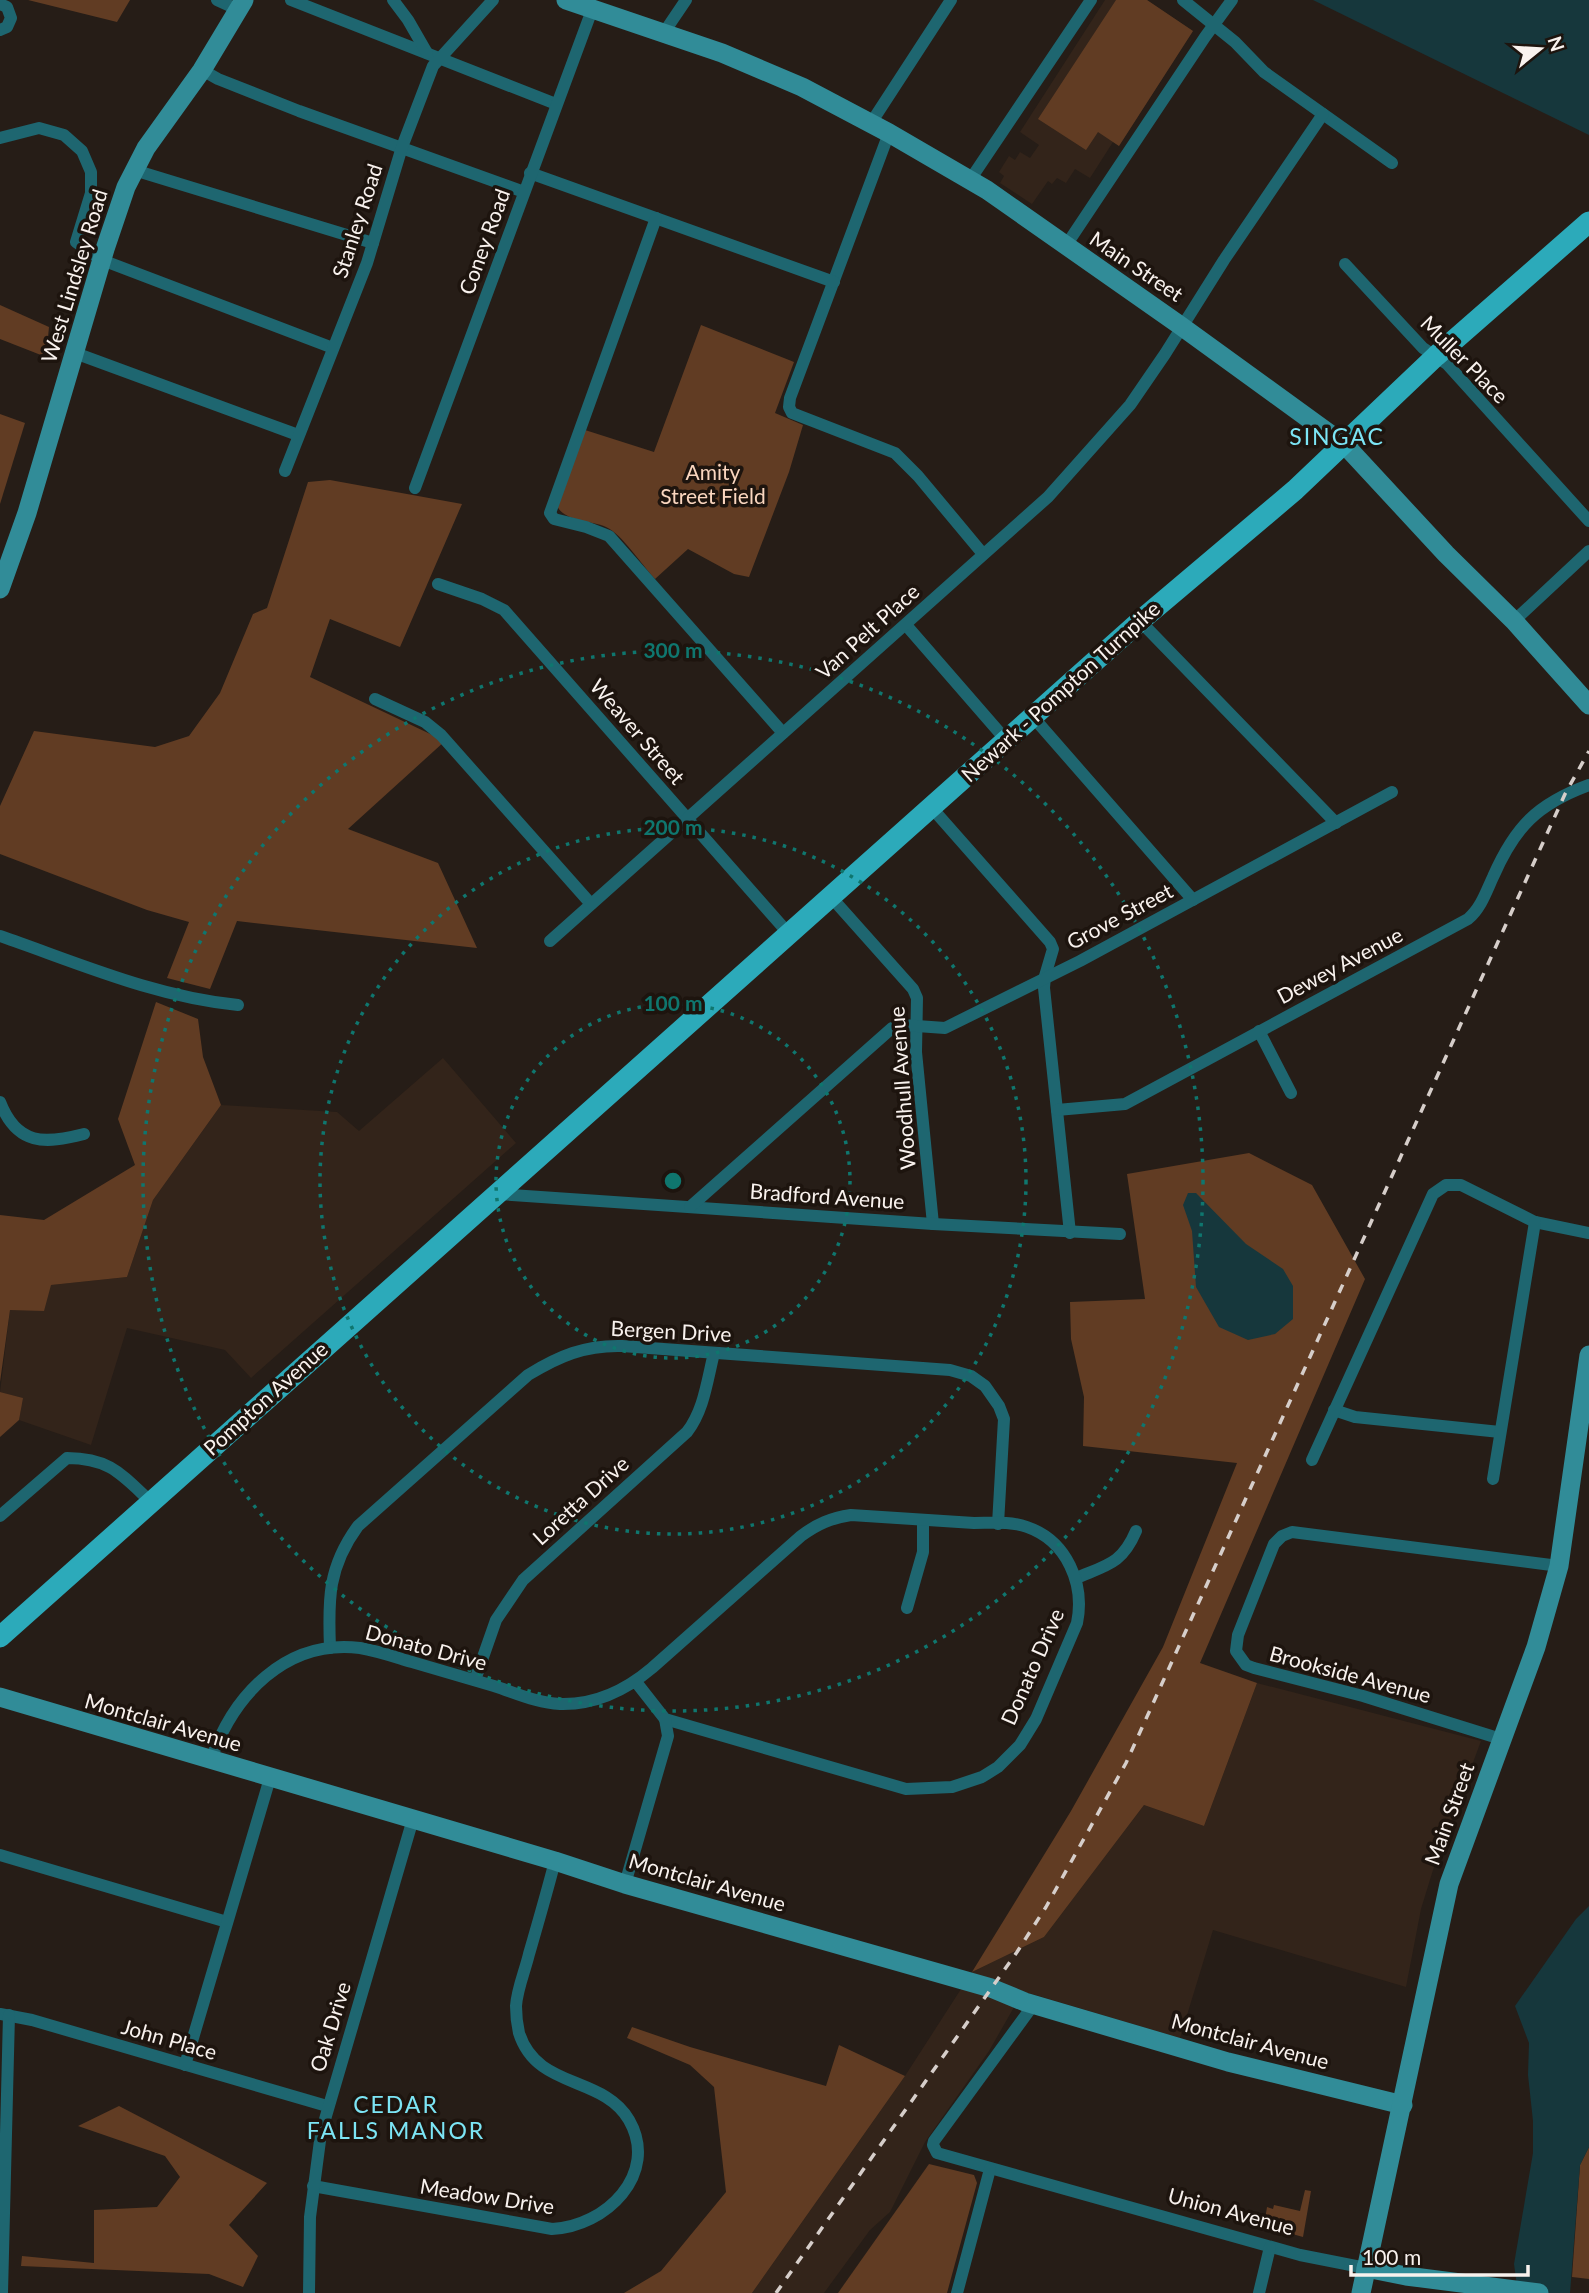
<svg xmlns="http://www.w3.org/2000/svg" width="1589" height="2293" font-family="Lato,sans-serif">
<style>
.built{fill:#33241a}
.green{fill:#613c23}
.water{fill:#16373c}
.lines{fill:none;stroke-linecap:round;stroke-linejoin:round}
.street{stroke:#1e6670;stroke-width:12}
.secondary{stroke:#318c98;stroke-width:19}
.primary{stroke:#2caaba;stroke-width:21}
.rail{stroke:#d6ceca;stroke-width:3.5;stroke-dasharray:9 9;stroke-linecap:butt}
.ring{fill:none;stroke:#0f766e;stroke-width:3.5;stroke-dasharray:3.5 7}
.labels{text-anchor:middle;stroke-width:7;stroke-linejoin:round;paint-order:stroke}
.street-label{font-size:21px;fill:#f9f2ee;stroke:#1d140e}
.park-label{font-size:21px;fill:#fad6bf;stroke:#1d140e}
.neighbourhood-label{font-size:23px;letter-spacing:2px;fill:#7ce5f5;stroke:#1d140e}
.centre{fill:#0f766e;stroke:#1d140e;stroke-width:3.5}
.ring-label{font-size:21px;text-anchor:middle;font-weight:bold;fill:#0f766e;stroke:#1d140e;stroke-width:7;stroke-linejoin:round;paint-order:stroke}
</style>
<rect width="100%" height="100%" fill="#261d17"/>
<g class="built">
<polygon points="1105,0 1147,0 1193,31 1119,146 1113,142 1090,178 1075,169 1066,183 1057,178 1052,184 1048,181 1032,204 1000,183 1004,176 999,172 1009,156 1015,160 1020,152 1030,158 1039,145 1020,132"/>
<polygon points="443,1058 516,1143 251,1378 225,1350 127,1328 91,1445 19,1420 22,1398 0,1392 10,1310 50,1285 127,1277 153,1200 221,1105 337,1112 359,1131"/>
<polygon points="1257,1683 1481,1741 1433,1870 1421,1909 1406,1987 1213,1930 1180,2038 1015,1989 1013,2009 989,2051 925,2142 890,2212 870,2230 824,2293 752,2293 905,2076 972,1972 1044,1937 1144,1805 1204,1826"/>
</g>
<g class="green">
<polygon points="28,0 130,0 117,22"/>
<polygon points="1116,0 1147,0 1193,31 1119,146 1098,132 1086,150 1038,119"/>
<polygon points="0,305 49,327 46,357 0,339"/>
<path d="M701,325L794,362L775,413L803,425L789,472L749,577L734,574L688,549L655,579C643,566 621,533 606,527C591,520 565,522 557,506L585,430L654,452Z"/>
<polygon points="0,414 25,423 0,504"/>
<polygon points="330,480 462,504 400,647 330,619 310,677 445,741 348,829 438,863 477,948 237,921 210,989 167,978 189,922 147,910 0,854 0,806 34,731 155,747 189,736 220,693 253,614 267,608 308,482"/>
<polygon points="156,1002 198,1019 203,1057 221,1105 153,1200 127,1277 51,1285 44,1311 10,1310 0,1382 0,1215 44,1220 135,1165 118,1119"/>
<polygon points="1249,1153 1312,1185 1365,1279 1200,1663 1257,1683 1204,1826 1144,1805 1044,1937 972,1972 1071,1811 1163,1647 1237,1463 1083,1446 1084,1397 1071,1339 1070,1302 1145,1299 1127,1174"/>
<polygon points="0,1392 23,1398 19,1420 0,1437"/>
<polygon points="632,2027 690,2047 826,2086 839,2045 905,2076 752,2293 624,2293 661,2271 726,2192 714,2087 690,2065 627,2038"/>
<polygon points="119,2106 267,2183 229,2225 258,2256 243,2287 209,2274 21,2266 22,2256 94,2263 94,2210 157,2207 180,2177 165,2156 78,2126"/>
<polygon points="1589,2147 1589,2279 1572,2277 1580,2165"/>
<polygon points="929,2164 974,2175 977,2183 947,2293 838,2293"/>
<polygon points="1305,2190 1311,2191 1303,2237 1264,2226 1267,2207 1273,2209 1274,2205 1300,2211"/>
</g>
<g class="water">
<polygon points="1313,0 1589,0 1589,135"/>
<polygon points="1188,1193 1196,1193 1246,1244 1283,1269 1293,1286 1293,1319 1275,1334 1248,1340 1219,1327 1196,1287 1192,1231 1183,1205"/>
<polygon points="1589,1906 1589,2147 1580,2165 1570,2293 1518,2293 1514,2264 1533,2153 1533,2121 1528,2075 1529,2043 1515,2006 1576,1919"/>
</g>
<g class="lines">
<g class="street">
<polyline points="217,0 239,10"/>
<polyline points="291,0 556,104"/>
<polyline points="393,0 408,20 427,53"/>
<polyline points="1183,0 1235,42 1264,72 1392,163"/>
<polyline points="0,4 7,7 11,18 7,27 0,30"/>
<polyline points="663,34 686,0"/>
<polyline points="202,70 218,79 299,111 524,192"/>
<polyline points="871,123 951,0"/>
<polyline points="889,133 790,398 789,407 792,413 895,453 918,476 983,554"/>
<polyline points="0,138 39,128 64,135 82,151 91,172 91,193 76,242 102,260 333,348"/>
<polyline points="134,170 373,243"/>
<polyline points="530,173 834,282"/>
<polyline points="970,180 1091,0"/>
<polyline points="656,218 550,513 554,519 586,527 609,536 783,733"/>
<polyline points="1065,247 1205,37 1232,0"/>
<polyline points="1345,264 1423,348 1447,364 1589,521"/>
<polyline points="75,353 298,435"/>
<polyline points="285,471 367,263 402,147 433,66 493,0"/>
<polyline points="415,488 592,10"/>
<polyline points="438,584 482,599 504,610 789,934"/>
<polyline points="1140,621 1336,823"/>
<polyline points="1514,621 1589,551"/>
<polyline points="906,625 1006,740"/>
<polyline points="375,699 425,722 441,735 591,904"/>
<polyline points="1033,717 1193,900"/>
<polyline points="931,807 1050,942 1053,949 1045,976 1044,988 1070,1233"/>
<polyline points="831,897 913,989 917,998 916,1052 933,1224"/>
<path d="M0,936C78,963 155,997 238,1005"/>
<polyline points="550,941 1048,497 1130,405 1165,354 1224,260 1323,114"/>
<polyline points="1259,1031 1291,1093"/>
<path d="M0,1102C17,1146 45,1144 84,1134"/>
<path d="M1057,1110L1125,1104L1468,919C1481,908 1486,892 1493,877C1515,827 1537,804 1589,785"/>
<polyline points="498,1194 933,1224 1120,1234"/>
<polyline points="690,1207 892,1028 903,1025 945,1028 1080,961 1392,792"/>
<polyline points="1334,1410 1355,1417 1500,1432"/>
<polyline points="1312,1460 1433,1194 1446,1185 1461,1185 1535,1222 1589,1233"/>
<polyline points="1493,1479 1535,1222"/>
<path d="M0,1516L67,1458C110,1458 122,1475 151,1502"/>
<path d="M1076,1578C1107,1565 1122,1564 1136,1531"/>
<polyline points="907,1608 923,1552 923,1520"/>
<path d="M330,1648C328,1599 328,1567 358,1526L528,1375C559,1356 585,1345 622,1346L950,1370L971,1376L985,1386L999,1406L1004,1419L998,1524"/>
<path d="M475,1680L496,1620L523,1580L687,1432C704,1410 707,1381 714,1353"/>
<polyline points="1501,1739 1363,1696 1254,1668 1246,1665 1236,1651 1238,1635 1274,1544 1282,1536 1292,1532 1559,1566"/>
<path d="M211,1760C233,1695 286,1639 360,1648C378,1651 395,1657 412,1662C439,1670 466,1678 494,1686C516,1693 537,1703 560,1704C595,1705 626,1690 652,1668L801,1536C817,1524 831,1518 851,1515C892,1518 933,1520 974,1523C991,1523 1011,1521 1027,1527C1067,1541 1085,1584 1077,1623L1036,1719L1020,1745L998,1767L982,1777L952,1787L906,1789L665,1719L636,1682"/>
<polyline points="0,1855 227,1922"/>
<polyline points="625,1884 668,1736 665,1719"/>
<polyline points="1034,2004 934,2141 933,2145 937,2153 1300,2255 1366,2268"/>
<polyline points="0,2014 32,2020 327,2106"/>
<polyline points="185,2065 270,1778"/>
<path d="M313,2186L552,2229C605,2227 660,2174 629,2120C603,2075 537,2090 519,2033C517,2024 516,2015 516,2006C517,1989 525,1971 529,1954C538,1923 547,1892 555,1861"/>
<polyline points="2,2293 9,2015"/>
<polyline points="309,2293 310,2217 321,2133 413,1819"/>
<polyline points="957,2293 990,2169"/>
<polyline points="1259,2293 1270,2247"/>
</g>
<g class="secondary">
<polyline points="566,0 722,53 802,87 889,133 987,190 1181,326 1345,445 1446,554 1514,621 1589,705"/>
<polyline points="0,589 27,513 105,249 126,187 146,148 202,70 244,0"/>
<polyline points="0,1697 555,1861 625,1884 991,1988 1025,2002 1228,2062 1403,2105"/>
<polyline points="1366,2268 1406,2276 1539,2293"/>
<polyline points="1361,2293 1449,1884 1536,1647 1559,1566 1589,1355"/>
</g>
<polyline class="primary" points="0,1637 1140,621 1295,490 1436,356 1589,222"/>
<polyline class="rail" points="776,2293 1017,1952 1046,1907 1126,1763 1565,794 1589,751"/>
</g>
<g class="ring">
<circle cx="673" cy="1181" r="177"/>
<circle cx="673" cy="1181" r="353"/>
<circle cx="673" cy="1181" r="530"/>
</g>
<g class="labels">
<g class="street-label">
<text transform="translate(358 221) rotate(-72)" y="7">Stanley Road</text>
<text transform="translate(485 242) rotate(-70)" y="7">Coney Road</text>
<text transform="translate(1136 267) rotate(34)" y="7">Main Street</text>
<text transform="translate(75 276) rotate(-73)" y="7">West Lindsley Road</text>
<text transform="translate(1464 360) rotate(45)" y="7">Muller Place</text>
<text transform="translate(868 632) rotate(-42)" y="7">Van Pelt Place</text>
<text transform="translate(1061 692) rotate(-42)" y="7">Newark - Pompton Turnpike</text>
<text transform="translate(637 732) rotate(49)" y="7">Weaver Street</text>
<text transform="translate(1120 917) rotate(-28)" y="7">Grove Street</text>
<text transform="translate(1340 966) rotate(-28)" y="7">Dewey Avenue</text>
<text transform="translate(903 1088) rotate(-94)" y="7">Woodhull Avenue</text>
<text transform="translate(827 1197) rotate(4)" y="7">Bradford Avenue</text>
<text transform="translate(671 1332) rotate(3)" y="7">Bergen Drive</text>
<text transform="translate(266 1399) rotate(-42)" y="7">Pompton Avenue</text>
<text transform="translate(581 1501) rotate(-42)" y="7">Loretta Drive</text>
<text transform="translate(426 1648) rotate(15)" y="7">Donato Drive</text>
<text transform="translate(1033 1667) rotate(-66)" y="7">Donato Drive</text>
<text transform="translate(1350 1675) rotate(15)" y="7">Brookside Avenue</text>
<text transform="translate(163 1723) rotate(16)" y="7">Montclair Avenue</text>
<text transform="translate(1450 1814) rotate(-70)" y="7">Main Street</text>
<text transform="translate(707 1883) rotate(16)" y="7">Montclair Avenue</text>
<text transform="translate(331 2027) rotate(-73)" y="7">Oak Drive</text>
<text transform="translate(169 2040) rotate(16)" y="7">John Place</text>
<text transform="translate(1250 2042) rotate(15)" y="7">Montclair Avenue</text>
<text transform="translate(487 2197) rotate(9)" y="7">Meadow Drive</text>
<text transform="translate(1231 2212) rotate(15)" y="7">Union Avenue</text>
</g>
<g class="park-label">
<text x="713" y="480">Amity<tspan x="713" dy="24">Street Field</tspan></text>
</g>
<g class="neighbourhood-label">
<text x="1337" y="445">SINGAC</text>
<text x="396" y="2113">CEDAR<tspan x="396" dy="26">FALLS MANOR</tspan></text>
</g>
</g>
<circle cx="673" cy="1181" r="10" class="centre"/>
<g class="ring-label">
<text x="673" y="658">300 m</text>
<text x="673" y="835">200 m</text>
<text x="673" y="1011">100 m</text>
</g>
<g transform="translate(1540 49) rotate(72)" stroke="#1d140e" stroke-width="5" paint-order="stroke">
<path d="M0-5L12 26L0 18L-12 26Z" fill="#f9f2ee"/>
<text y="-10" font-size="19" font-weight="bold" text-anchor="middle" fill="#f9f2ee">N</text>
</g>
<path d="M1351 2265v10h177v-10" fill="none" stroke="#f9f2ee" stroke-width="3.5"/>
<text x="1362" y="2265" font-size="21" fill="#f9f2ee" stroke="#1d140e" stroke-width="5" paint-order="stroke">100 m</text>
</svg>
